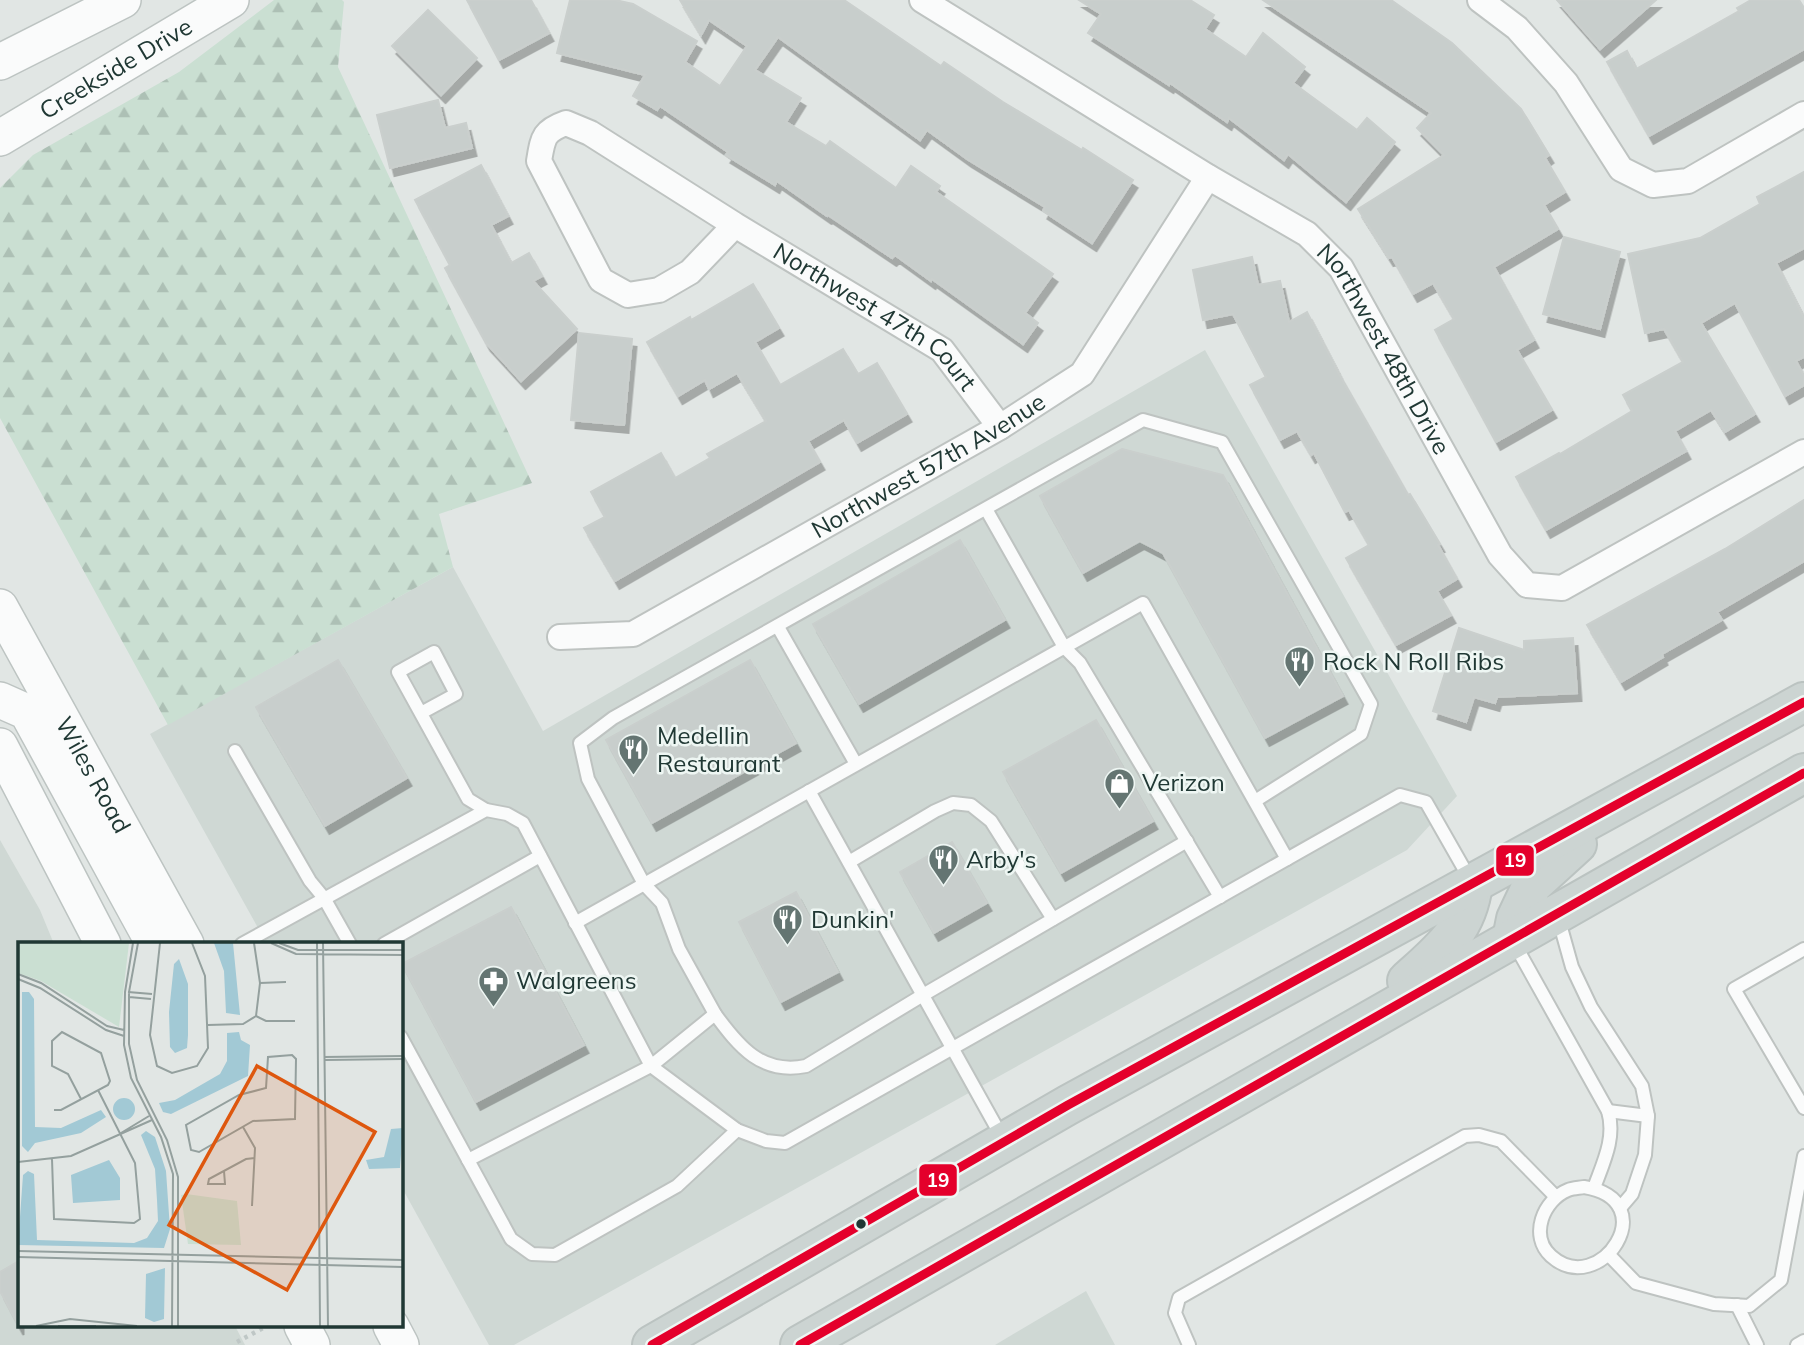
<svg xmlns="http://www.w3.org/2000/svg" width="1804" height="1345" font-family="Mulish,sans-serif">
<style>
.built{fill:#cfd8d4}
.forest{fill:url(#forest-firs)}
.building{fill:#c8cecc;stroke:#cacfcd;stroke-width:2;filter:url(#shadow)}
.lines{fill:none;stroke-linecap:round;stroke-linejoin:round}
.lane-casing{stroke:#bec3c1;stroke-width:16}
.street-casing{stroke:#bec3c1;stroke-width:28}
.secondary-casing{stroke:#bdc4c2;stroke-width:38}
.primary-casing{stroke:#bbc3c1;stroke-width:42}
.path{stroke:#bfc7c6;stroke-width:4.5;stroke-dasharray:3.5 5;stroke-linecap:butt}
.lane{stroke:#fafbfb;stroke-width:12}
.street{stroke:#fafbfb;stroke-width:24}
.secondary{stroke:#fafbfb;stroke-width:35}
.primary{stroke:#ccd4d2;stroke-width:38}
.bus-1-casing{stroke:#eef6f3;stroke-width:14}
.bus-1{stroke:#e4002b;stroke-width:9}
.bus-dot{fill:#203834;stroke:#eef6f3;stroke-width:2.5}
.labels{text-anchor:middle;stroke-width:5;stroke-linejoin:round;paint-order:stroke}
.street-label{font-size:24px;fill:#203834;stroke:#eef6f3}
.poi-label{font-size:24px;fill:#203834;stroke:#eef6f3;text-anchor:start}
.inset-road{fill:none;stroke:#94a09e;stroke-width:2}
.view{fill:#de570e;fill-opacity:0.15;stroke:#de570e;stroke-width:3.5}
.inset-edge{fill:none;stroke:#203834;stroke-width:3.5}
.line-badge{stroke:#eef6f3;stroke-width:2.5}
.badge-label{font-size:19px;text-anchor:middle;font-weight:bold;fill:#fff}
</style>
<defs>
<pattern id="forest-firs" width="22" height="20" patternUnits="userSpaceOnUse" patternTransform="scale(1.75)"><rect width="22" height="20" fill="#cadfd2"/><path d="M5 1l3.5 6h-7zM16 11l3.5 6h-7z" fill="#adc0b5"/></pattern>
<filter id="shadow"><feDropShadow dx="4.5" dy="8" stdDeviation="0" flood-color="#0004"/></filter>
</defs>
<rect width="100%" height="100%" fill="#e1e6e4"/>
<g class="built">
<polygon points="1205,350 1457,796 1407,850 514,1345 489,1345 401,1186 401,944 267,944 150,734 453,567 543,731"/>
<polygon points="0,840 40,910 54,944 19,944 19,1326 235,1326 245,1345 0,1345"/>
<polygon points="1086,1291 1115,1345 995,1345"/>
</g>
<polygon class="forest" points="274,0 342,0 344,2 338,67 532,483 439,514 453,567 168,725 0,418 0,188 33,155 179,72"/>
<g class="building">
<polygon points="467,0 531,0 549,33 499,60"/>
<polygon points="570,0 615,0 633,4 697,41 685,62 720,86 747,46 709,20 701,35 680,0 844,0 941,66 944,62 1003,102 1082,150 1083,148 1133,180 1092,243 1043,211 1045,207 967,159 927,130 920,140 778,37 755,70 801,98 786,122 826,146 830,141 896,188 911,166 940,186 936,192 1053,274 1025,313 1038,323 1023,344 932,279 931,281 895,255 892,258 828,215 827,216 777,181 775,185 726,155 728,152 660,106 657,110 633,96 645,75 557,53"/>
<polygon points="1079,0 1190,0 1214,15 1205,29 1246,57 1263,33 1305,67 1293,83 1357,130 1367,118 1395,142 1346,202 1288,154 1284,160 1229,118 1227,122 1170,83 1169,85 1088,33 1101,14"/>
<polygon points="1263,0 1391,0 1452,43 1521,109 1549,155 1545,158 1565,192 1544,205 1558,229 1494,267 1534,340 1517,350 1552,410 1496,442 1435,330 1454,319 1433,283 1413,294 1392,257 1389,258 1358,209 1444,155 1417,128 1431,113"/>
<polygon points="1557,0 1656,0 1600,49"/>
<polygon points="1751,0 1799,0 1804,8 1804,49 1649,136 1607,62 1627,51 1636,69 1739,11 1737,8"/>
<polygon points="428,10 477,58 441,95 392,46"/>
<polygon points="438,100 445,128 466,123 472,148 390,168 377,115"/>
<polygon points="481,165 508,216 491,225 511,263 529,253 542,276 533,281 577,329 521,381 486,343 445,268 450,265 415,200"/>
<polygon points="1804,172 1804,248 1776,263 1804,318 1804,357 1796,361 1804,376 1804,385 1785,396 1735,303 1701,323 1755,414 1725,432 1711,410 1675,431 1686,451 1546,530 1516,477 1559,453 1560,454 1632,411 1623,395 1683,362 1664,329 1645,333 1628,254 1700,238 1760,204 1757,197"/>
<polygon points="1564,237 1620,252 1600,329 1543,314"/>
<polygon points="1252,257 1258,285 1280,281 1289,322 1307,312 1339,374 1408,495 1410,494 1440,544 1438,545 1457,579 1437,591 1451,615 1396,645 1346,558 1369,545 1349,510 1345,512 1314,453 1311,455 1297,431 1280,440 1250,385 1266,377 1233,314 1203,320 1193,270"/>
<polygon points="753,284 779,328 755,342 780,385 843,349 858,374 877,363 907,414 857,443 844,420 808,441 820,462 615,581 584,528 605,517 591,492 661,453 675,478 710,458 707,454 766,421 737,373 709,389 705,380 678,396 647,342 690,317 691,320"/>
<polygon points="579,333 632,339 624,425 571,420"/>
<polygon points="1122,449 1223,475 1343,696 1265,738 1163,553 1140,541 1083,573 1040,496"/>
<polygon points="1804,500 1804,561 1717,612 1722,620 1662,654 1663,657 1621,682 1587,625 1725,549"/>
<polygon points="960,540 1005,620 859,704 813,624"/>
<polygon points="1459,628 1524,650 1524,641 1573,638 1577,693 1497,697 1495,703 1474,697 1466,722 1433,711"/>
<polygon points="338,660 407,778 325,826 256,707"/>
<polygon points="750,660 796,743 652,823 606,740"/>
<polygon points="1096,720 1153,821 1061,873 1003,772"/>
<polygon points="952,842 987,903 934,933 900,872"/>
<polygon points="796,892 838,972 781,1002 739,922"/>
<polygon points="511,907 584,1045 476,1102 402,964"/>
<polygon points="19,1261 19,1327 0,1291 0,1272"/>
</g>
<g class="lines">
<defs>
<g id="lane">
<polyline points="986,509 1064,647 1080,663 1220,897"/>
<polyline points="778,627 856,764"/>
<polyline points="421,713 456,694 434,652 398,672 468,799 486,810"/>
<polyline points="235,751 310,881 324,898 350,944"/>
<polyline points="809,791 1003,1139"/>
<polyline points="849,862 935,811 953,803 971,805 991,821 1053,919"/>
<polyline points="1558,917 1572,967 1591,1007 1642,1086 1648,1116 1645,1155 1632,1194 1620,1208"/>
<polyline points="575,923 1143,603 1287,859"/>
<path d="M1514,943L1608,1111C1616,1138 1603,1163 1594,1188"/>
<polyline points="242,944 486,810 507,814 523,823 651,1066 737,1130 766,1141 785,1143 1400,795 1426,802 1471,881"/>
<polyline points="384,944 540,856"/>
<polyline points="1804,949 1734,989 1804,1108"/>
<polyline points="715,1014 679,949 662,903 644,884 588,779 580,743 613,718 1143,420 1222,442 1371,704 1361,734 1255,801"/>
<polyline points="401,1037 511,1239 532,1254 555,1255 677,1186 737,1130"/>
<polyline points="1608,1111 1648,1116"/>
<path d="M468,1160L651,1066L715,1014C739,1047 762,1075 806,1066L923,995L1187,841"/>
<path d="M1584,1187C1666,1200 1600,1300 1551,1256C1529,1236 1543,1200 1568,1190C1573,1188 1579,1188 1584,1187Z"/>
<polyline points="1608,1254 1636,1283 1714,1304 1749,1306 1781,1280 1804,1156"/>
<polyline points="1737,1305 1757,1345"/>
<polyline points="1189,1345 1175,1313 1179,1298 1465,1136 1479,1135 1501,1141 1556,1197"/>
<polyline points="1797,1345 1804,1341"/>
</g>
<g id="street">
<path id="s1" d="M922,0L1208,177L1307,234L1341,268L1500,555L1527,585L1562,588L1804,452"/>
<polyline points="1480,0 1517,28 1566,83 1621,169 1653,185 1688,181 1804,114"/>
<path id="s2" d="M735,225L690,272L659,290L628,295L601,280L539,161C543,138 543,131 566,123L590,133L735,225L942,350L1000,427"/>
<path id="s3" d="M560,637L633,634L1000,427L1082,374L1208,177"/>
</g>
<g id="secondary">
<polyline points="0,62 123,0"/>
<path id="s4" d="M0,138L231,0"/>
<path id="s5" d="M0,607L186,944"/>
<polyline points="0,700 27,712 154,944"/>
<polyline points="0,746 103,944"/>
<polyline points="302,1326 312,1345"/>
<polyline points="391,1326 401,1345"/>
</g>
<g id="primary">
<polyline points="1512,939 1516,919 1532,885 1577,844"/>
<path d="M1407,981C1440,951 1467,931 1473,884"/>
<polyline points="652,1345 1068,1105 1804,702"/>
<polyline points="800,1345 1804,773"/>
</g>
</defs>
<use href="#lane" class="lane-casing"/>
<use href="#street" class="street-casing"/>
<use href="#secondary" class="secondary-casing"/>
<use href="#primary" class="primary-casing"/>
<polyline class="path" points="237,1342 263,1328"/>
<use href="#lane" class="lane"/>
<use href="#street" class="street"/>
<use href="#secondary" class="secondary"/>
<use href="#primary" class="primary"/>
<defs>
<g id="bus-1">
<polyline points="652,1345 1068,1105 1804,702"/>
<polyline points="800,1345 1804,773"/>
</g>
</defs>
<use href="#bus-1" class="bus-1-casing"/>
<use href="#bus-1" class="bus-1"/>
</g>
<defs>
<symbol id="restaurant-pin" viewBox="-11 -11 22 30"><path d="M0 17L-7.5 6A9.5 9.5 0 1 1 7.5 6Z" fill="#647572" stroke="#eef6f3"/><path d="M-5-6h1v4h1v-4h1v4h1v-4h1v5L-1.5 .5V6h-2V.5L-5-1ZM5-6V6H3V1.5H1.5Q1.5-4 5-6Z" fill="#fff"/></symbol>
<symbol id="shop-pin" viewBox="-11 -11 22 30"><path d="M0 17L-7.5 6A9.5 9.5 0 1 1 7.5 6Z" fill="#647572" stroke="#eef6f3"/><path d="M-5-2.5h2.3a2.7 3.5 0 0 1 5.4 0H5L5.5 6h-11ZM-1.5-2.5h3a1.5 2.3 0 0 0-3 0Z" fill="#fff"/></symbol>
<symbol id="pharmacy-pin" viewBox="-11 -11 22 30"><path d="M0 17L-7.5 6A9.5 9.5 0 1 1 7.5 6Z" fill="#647572" stroke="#eef6f3"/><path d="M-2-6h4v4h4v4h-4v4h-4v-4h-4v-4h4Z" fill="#fff"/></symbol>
</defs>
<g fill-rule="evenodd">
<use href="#restaurant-pin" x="1282" y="644" width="35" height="47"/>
<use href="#restaurant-pin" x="616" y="732" width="35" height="47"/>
<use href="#shop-pin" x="1102" y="766" width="35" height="47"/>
<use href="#restaurant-pin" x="926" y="842" width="35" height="47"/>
<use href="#restaurant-pin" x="770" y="902" width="35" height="47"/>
<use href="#pharmacy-pin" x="476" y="964" width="35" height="47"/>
</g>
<circle class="bus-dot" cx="861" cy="1224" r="6"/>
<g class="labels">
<g class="street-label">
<text dy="8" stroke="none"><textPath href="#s4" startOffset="135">Creekside Drive</textPath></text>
<text dy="8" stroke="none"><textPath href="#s2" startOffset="714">Northwest 47th Court</textPath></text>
<text dy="8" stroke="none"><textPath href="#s1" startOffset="590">Northwest 48th Drive</textPath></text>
<text dy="8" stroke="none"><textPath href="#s3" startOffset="413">Northwest 57th Avenue</textPath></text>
<text dy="8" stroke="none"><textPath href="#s5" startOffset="192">Wiles Road</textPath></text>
</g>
<g class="poi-label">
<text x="1323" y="670">Rock N Roll Ribs</text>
<text x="657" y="744">Medellin<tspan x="657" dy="28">Restaurant</tspan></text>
<text x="1142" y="791">Verizon</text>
<text x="966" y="868">Arby's</text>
<text x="811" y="928">Dunkin'</text>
<text x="516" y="989">Walgreens</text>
</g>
</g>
<g transform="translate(18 942)">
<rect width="385" height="385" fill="#e1e6e4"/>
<path d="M168,252L219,259L223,303L170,302L163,253Z" fill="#cadfd2"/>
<path d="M0,1H111L101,85L23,39L0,31Z" fill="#cadfd2"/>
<path d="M196,1H215L222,73L208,71L206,29ZM161,17L170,42V93L169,106L157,111L152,105L151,70L156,22ZM4,50H11L16,57L17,185L43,186L83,168L88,175L63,191L17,201L10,210L4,204ZM221,90L223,98L232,103L230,134L153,172L145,170L141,161L157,158L202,132L209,119V91ZM95 167a11 11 0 1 1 22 0a11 11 0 1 1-22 0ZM385,186L382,226L351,227L348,218L366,215L373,187ZM128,189L137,195L148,229L152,287L146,306L0,303L5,233L10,229L16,232L19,298L116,301L129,296L140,279L139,258L137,227L123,193ZM91,218L102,236V258L55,261L53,233ZM147,326L146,377L136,380L127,376L128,332Z" fill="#a2c9d5"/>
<path class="inset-road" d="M115,1L107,50L106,103L113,136L143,195L155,232L154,384M120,1L111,50V102L119,138L149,198L160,235V384M142,1L132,93L139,124L154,131L179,124L190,106L187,34L174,1M253,1L278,12L385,13M261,1L280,8H385M299,1L302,384M305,1L310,384M0,32L23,41L89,84L106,88M0,37L22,46L88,88L106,94M242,41L268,40M110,50L134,52M111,55L133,57M238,74L248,79H277M190,83L225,82L238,74L242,41L236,1M274,113L278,117L277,177L235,179L181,210L173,208L168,183L221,153L248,146L250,115ZM306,115L385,114M307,118L385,117M36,168H43L90,143L92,139L83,111L44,90L34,99V124L50,132L63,157M225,185L237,206L234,264M103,191L131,174M34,217L36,277L116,281L122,277L117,221L80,148M0,220L53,214L134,178M206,229L207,242H190L191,237L228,217L237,216M0,309L385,318M0,315L385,325M18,384L52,377L119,384M40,384H78"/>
<path class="view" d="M239,124L357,190L269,348L151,283Z"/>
<rect width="385" height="385" class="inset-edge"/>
</g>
<g class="line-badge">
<rect x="1495" y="844" width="40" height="33" rx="7" fill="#e4002b"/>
<rect x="918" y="1163" width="40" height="34" rx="7" fill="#e4002b"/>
</g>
<g class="badge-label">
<text x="1515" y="867">19</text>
<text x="938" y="1187">19</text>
</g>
</svg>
